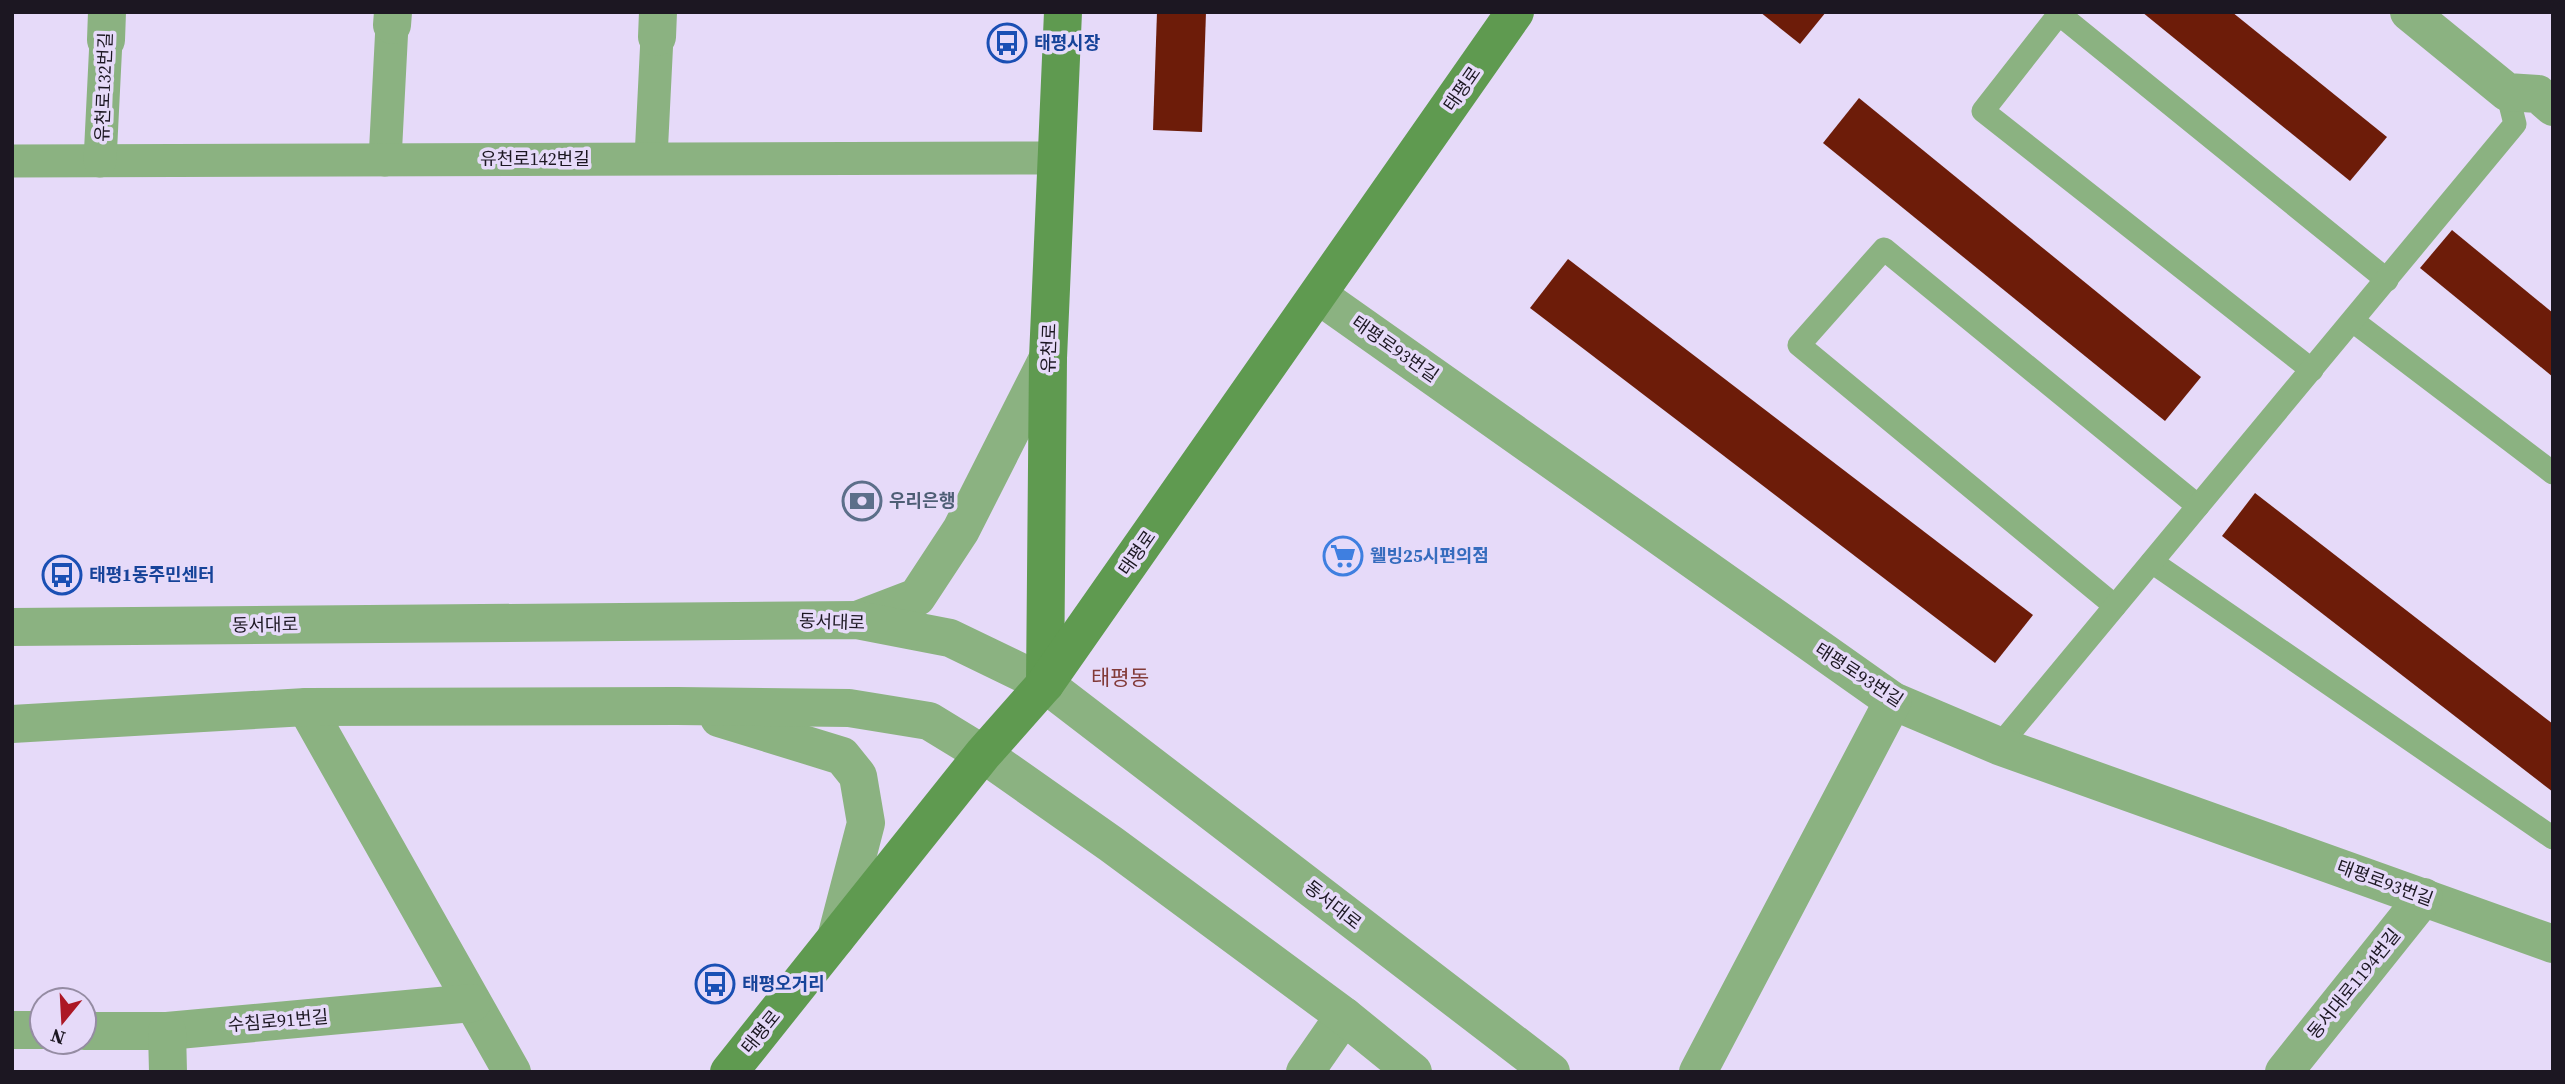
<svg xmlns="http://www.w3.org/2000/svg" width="2565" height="1084" font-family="'Source Serif 4','Noto Sans KR',serif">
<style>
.building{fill:#6d1c09}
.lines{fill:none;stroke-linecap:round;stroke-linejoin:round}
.service{stroke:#8bb281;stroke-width:23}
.pedestrian{stroke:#8bb281;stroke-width:33}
.minor{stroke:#8bb281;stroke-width:38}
.tertiary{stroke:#8bb281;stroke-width:38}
.secondary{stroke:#5f9a50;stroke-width:38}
.labels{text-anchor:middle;stroke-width:7;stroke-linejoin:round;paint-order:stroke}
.transit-label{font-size:18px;font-weight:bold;fill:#164399;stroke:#e6daf9;text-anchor:start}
.street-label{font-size:18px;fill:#1c1722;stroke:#e6daf9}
.service-label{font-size:18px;font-weight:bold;fill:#4e5e75;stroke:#e6daf9;text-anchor:start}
.shop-label{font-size:18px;font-weight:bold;fill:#366cbe;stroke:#e6daf9;text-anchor:start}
.quarter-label{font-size:21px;fill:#823a38;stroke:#e6daf9}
</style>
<rect width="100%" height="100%" fill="#e6daf9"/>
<g class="building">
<polygon points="1157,12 1206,12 1202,132 1153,130"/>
<polygon points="1760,12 1826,12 1800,44"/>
<polygon points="2142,12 2232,12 2387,137 2350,181"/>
<polygon points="1859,98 2201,377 2165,421 1823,143"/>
<polygon points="2452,230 2553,313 2553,377 2420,268"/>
<polygon points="1568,259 2033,615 1995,663 1530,308"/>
<polygon points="2255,493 2553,724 2553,792 2222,536"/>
</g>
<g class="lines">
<g class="service">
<polyline points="2353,321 2553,473"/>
<polyline points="2312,370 1983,111 2059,14 2387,280"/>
<polyline points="2152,562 2553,838"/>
<polyline points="2115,606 1799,345 1884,249 2198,506"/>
<polyline points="1999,746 2515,124 2507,92"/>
</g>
<g class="pedestrian">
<polyline points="651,158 657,37"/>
<polyline points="385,160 392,25"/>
<polyline points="12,161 1057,158"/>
<polyline points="100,161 106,40"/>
</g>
<g class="minor">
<polyline points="2409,12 2507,92 2538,94 2553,107"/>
<polyline points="392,25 393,12"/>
<polyline points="657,37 658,12"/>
<polyline points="106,40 107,12"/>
<polyline points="1318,295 1893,701 1999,746 2553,944"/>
<polyline points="306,707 512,1072"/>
<polyline points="12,1030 42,1030"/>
<polyline points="84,1031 167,1031 472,1003"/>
<polyline points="167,1031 168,1072"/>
<polyline points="1305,1072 1344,1016"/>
<polyline points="1698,1072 1893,701"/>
<polyline points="2284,1072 2424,897"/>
</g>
<g class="tertiary">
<polyline points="857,620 917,597 961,530 1048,358"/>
<polyline points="12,627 857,620 950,638 1045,684 1551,1072"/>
<polyline points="719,718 842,756 858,776 866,823 836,938"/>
<polyline points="12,724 306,707 677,706 849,708 929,721 983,754 1111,844 1344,1016 1413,1072"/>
</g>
<g class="secondary">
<polyline points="1045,684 1048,358 1063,12"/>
<polyline points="729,1072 983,754 1045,684 1515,12"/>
</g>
</g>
<defs>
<symbol id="bus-ring" viewBox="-11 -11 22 22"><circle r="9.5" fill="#e6daf9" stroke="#1a4fb4" stroke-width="1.5"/><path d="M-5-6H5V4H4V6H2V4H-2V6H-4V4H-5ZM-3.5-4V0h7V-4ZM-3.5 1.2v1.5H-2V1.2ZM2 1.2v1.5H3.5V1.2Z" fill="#1a4fb4"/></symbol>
<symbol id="bank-ring" viewBox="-11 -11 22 22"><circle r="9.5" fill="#e6daf9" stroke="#5c6f8a" stroke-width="1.5"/><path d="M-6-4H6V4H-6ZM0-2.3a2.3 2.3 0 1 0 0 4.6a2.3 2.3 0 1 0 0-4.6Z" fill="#5c6f8a"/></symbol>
<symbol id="supermarket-ring" viewBox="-11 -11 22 22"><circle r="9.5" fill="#e6daf9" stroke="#3f7fe0" stroke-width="1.5"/><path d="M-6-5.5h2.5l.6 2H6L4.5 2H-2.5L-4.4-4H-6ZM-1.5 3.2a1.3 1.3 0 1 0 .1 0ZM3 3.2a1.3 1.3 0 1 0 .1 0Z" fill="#3f7fe0"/></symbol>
</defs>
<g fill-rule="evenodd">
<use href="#bus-ring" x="985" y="21" width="44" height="44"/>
<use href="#bank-ring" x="840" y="479" width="44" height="44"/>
<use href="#supermarket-ring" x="1321" y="534" width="44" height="44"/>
<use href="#bus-ring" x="40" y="553" width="44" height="44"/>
<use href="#bus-ring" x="693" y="962" width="44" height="44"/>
</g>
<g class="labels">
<g class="transit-label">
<text x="1034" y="49">태평시장</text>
<text x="89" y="581">태평1동주민센터</text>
<text x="742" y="990">태평오거리</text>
</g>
<g class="street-label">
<text transform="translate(104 87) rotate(-88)" y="6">유천로132번길</text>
<text transform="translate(1462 89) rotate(-55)" y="6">태평로</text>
<text x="535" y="165">유천로142번길</text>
<text transform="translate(1049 348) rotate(-88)" y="6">유천로</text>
<text transform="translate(1395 349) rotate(35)" y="6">태평로93번길</text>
<text transform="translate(1137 553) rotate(-55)" y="6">태평로</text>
<text transform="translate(832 622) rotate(2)" y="6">동서대로</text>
<text transform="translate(265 625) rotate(-1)" y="6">동서대로</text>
<text transform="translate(1859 675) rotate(33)" y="6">태평로93번길</text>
<text transform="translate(2385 883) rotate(20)" y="6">태평로93번길</text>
<text transform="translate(1333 905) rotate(38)" y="6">동서대로</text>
<text transform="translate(2354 984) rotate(-51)" y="6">동서대로1194번길</text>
<text transform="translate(278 1021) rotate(-5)" y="6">수침로91번길</text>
<text transform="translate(761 1032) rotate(-51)" y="6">태평로</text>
</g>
<g class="service-label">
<text x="889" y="507">우리은행</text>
</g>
<g class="shop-label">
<text x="1370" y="562">웰빙25시편의점</text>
</g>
<g class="quarter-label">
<text x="1120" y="685">태평동</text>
</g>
</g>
<rect width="2565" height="1084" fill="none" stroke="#1c1722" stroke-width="28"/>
<g transform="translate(63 1021) rotate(198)"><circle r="33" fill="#e6daf9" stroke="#958ca3" stroke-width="2"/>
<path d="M0-5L12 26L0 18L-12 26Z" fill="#ac1825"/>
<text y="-10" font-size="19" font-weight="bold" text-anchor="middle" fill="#1c1722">N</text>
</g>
</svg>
